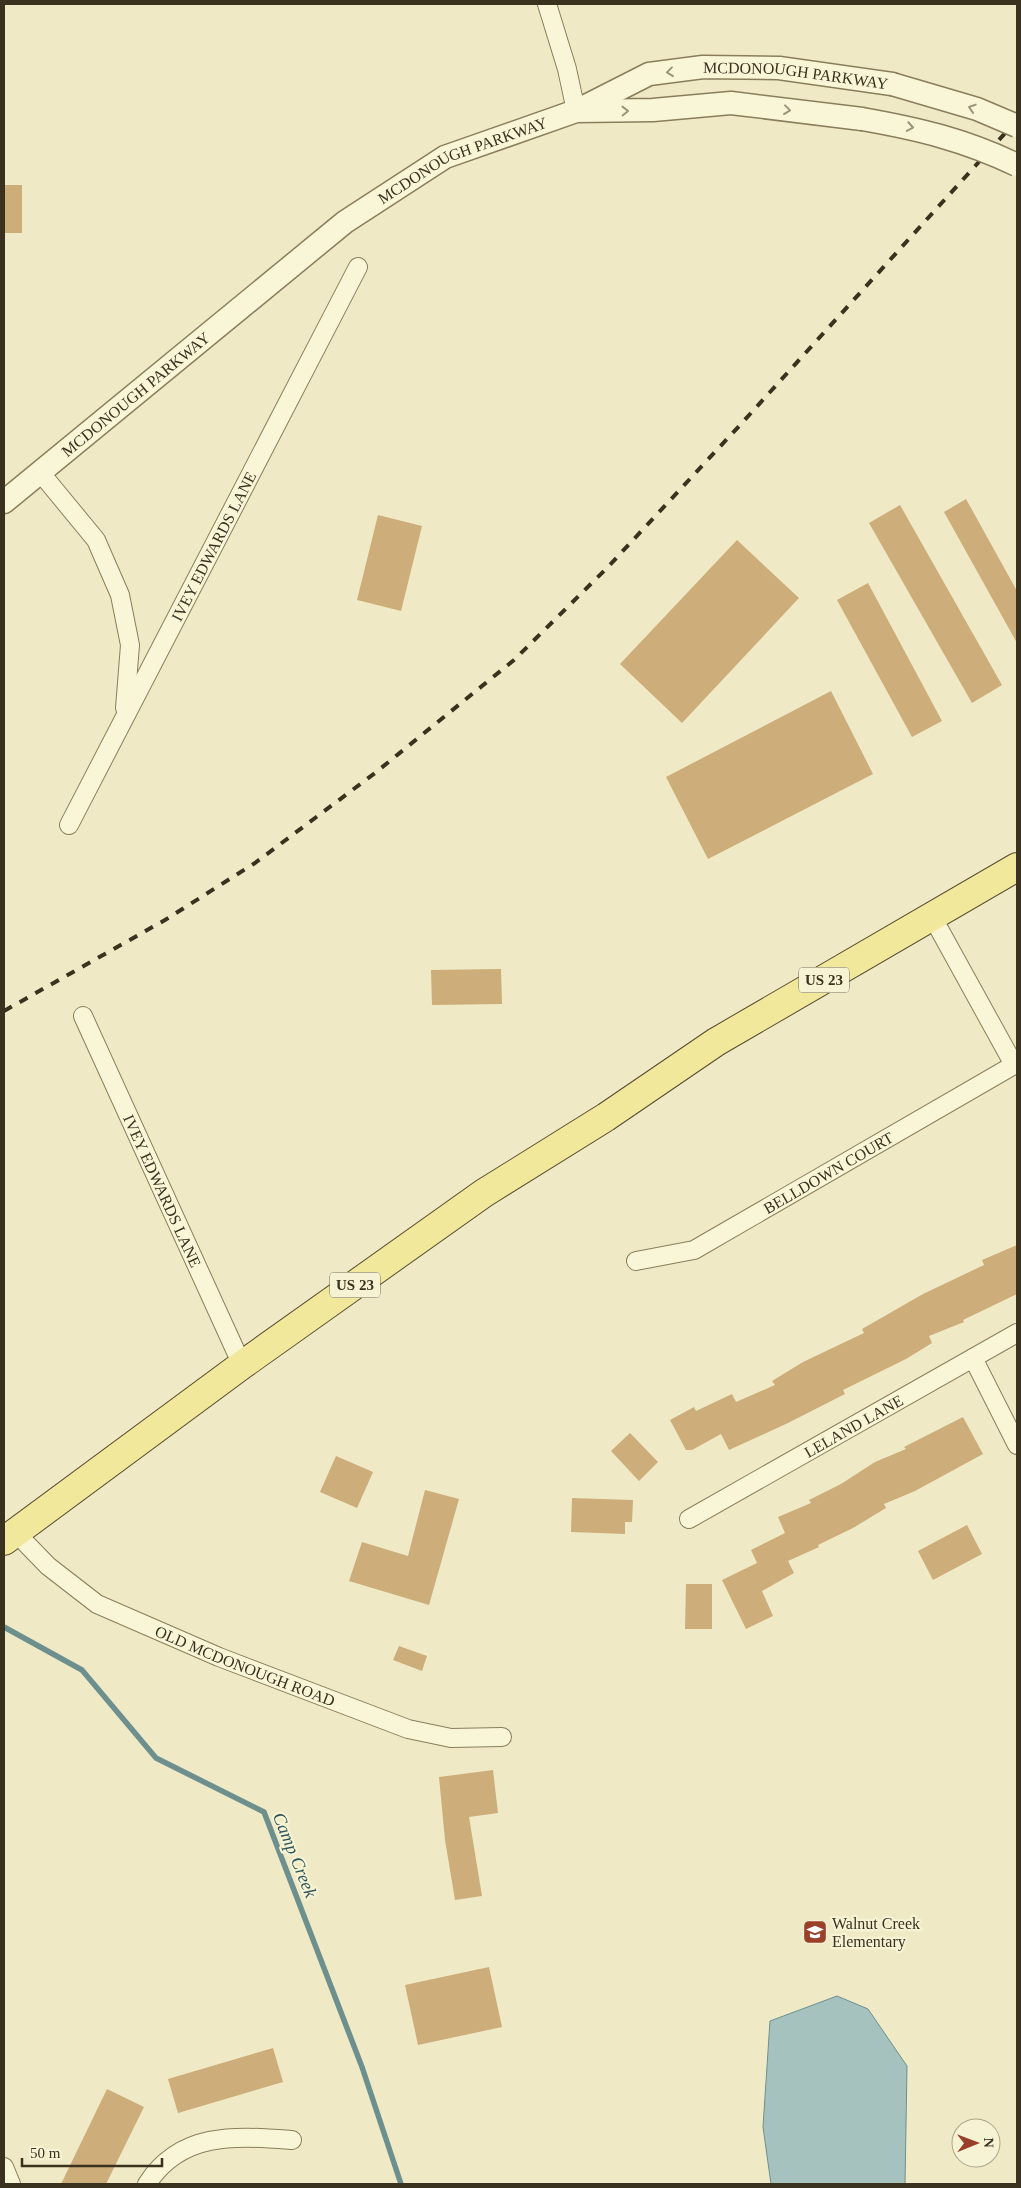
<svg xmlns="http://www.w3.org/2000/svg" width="1021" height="2188" font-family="'Times New Roman',serif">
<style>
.water{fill:#a6c2bf;stroke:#6d908f}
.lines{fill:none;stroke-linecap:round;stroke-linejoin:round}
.stream{stroke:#6d908f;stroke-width:5.5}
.building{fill:#cdad7a}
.minor-casing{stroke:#8a7d5b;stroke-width:20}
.tertiary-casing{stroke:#8a7d5b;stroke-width:25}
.primary-casing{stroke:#574a2f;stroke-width:30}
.minor{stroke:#f9f6d8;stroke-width:18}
.tertiary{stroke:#f9f6d8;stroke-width:22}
.primary{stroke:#f2e89c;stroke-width:28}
.rail{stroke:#3a311f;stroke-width:4;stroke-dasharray:9 9;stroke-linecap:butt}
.tertiary-bridge-casing{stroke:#8a7d5b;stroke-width:25;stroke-linecap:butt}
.tertiary-bridge{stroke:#f9f6d8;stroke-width:22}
.oneway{stroke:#9a947c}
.labels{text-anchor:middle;stroke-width:4.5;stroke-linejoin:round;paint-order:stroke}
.shield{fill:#f6f3d4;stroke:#726b55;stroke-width:1}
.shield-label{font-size:15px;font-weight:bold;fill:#3a311f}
.street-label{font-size:16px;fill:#3a311f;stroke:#f6f3d4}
.poi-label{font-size:16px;fill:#3a311f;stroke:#f6f3d4;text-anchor:start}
.water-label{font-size:18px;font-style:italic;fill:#2e5359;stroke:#f6f3d4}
</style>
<rect width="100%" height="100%" fill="#efeac5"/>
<polygon class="water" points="837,1996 868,2009 907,2066 905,2184 771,2184 763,2127 770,2021"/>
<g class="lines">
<polyline class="stream" points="4,1627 82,1670 156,1758 264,1812 362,2067 401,2184"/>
</g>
<g class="building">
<rect x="4" y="185" width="18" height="48"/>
<polygon points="966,499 1017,591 1017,643 944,512"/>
<polygon points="900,505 1002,685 972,703 869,523"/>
<polygon points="378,515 422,526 401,611 357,600"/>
<polygon points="737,540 799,598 682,723 620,664"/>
<polygon points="868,583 942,721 912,737 837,600"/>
<polygon points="831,691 873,774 708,859 666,777"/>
<polygon points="501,969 502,1004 432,1005 431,970"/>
<polygon points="1017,1245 1017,1294 963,1320 964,1322 929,1336 932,1343 906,1359 843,1390 845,1394 788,1423 729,1450 721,1434 692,1450 686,1450 670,1420 694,1407 696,1411 732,1394 736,1402 775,1385 772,1381 803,1362 864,1333 862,1329 923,1294 984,1265 982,1260"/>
<polygon points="963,1417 983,1454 915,1491 884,1504 886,1508 853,1528 818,1545 819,1547 788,1561 794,1573 762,1591 773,1616 746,1629 722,1580 757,1563 751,1550 785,1533 778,1517 811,1503 809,1500 841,1484 875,1462 906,1449 904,1447"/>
<polygon points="630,1433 658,1462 639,1481 611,1451"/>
<polygon points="336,1456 373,1472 357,1508 320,1492"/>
<polygon points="425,1490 459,1499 429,1605 349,1581 362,1542 408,1556"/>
<polygon points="572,1498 633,1500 632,1522 625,1522 625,1534 571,1532"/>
<polygon points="967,1525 982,1554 933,1580 918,1551"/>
<polygon points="686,1584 712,1584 712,1629 685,1629"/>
<polygon points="399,1646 427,1656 422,1671 393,1660"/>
<polygon points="493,1770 498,1813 469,1817 482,1896 455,1900 445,1840 439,1777"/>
<polygon points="489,1967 502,2027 418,2045 405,1985"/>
<polygon points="273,2048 283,2082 178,2113 168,2079"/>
<polygon points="107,2089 144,2107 106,2184 61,2184"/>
</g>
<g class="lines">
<defs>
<g id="minor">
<polyline points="547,4 567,69 576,111"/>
<polyline points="40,472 96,540 120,595 130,645 125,708"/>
<path id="s1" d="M69,825L358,267"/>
<polyline points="933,918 1014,1065 1017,1063"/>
<path id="s2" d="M83,1016L242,1365"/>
<path id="s3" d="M636,1261L694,1250L1014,1065"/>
<polyline points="973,1358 1017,1445"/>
<path id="s4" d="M689,1519L1017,1333"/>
<path id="s5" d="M15,1532L48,1566L97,1604L219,1657L408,1729L451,1738L502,1737"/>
<polyline points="4,2167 11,2184"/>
<path d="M147,2184C181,2131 236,2136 292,2140"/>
</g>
<g id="tertiary">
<path id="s6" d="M580,109L649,74L703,67L779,68L892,84"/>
<path id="s7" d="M4,502L345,222L445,157L576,111L653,110L731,103L862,119"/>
</g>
<polyline id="primary" points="4,1541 242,1365 484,1193 606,1117 716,1042 1017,867"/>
</defs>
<use href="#minor" class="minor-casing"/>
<use href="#tertiary" class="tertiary-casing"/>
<use href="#primary" class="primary-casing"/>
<use href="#minor" class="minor"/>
<use href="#tertiary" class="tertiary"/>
<use href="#primary" class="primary"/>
<polyline class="rail" points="4,1011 165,920 255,863 375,773 514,660 607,568 741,424 1017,120"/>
<defs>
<g id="tertiary-bridge">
<polyline points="892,84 977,109 1017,126"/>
<path d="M862,119C919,129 965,140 1017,165"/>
</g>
</defs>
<use href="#tertiary-bridge" class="tertiary-bridge-casing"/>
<use href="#tertiary-bridge" class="tertiary-bridge"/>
</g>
<defs><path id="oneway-chevron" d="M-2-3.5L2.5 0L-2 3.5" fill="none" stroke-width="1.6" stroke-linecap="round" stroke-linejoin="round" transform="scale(1.25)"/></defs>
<g class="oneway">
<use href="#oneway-chevron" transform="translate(670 72) rotate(173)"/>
<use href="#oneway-chevron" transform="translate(972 108) rotate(-162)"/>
<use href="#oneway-chevron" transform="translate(787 110) rotate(7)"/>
<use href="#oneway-chevron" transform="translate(625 111) rotate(-1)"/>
<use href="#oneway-chevron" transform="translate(910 127) rotate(10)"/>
</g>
<defs>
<symbol id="school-square" viewBox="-11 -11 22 22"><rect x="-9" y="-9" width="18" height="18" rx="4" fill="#993f2a" stroke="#f6f3d4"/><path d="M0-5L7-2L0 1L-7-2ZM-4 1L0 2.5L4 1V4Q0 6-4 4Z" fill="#fff"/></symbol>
</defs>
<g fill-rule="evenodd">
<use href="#school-square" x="801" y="1918" width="28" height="28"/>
</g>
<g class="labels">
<g class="shield">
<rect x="799" y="967.5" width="50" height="25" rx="4"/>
<rect x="330" y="1272.5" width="50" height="25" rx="4"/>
</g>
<g class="shield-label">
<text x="824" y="985">US 23</text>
<text x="355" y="1290">US 23</text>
</g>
<g class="street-label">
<text dy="6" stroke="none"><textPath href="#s6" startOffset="225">MCDONOUGH PARKWAY</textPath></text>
<text dy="6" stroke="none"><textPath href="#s7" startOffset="575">MCDONOUGH PARKWAY</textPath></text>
<text dy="6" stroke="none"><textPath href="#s7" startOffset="170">MCDONOUGH PARKWAY</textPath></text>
<text dy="6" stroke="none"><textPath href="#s1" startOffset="314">IVEY EDWARDS LANE</textPath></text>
<text dy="6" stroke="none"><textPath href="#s3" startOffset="214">BELLDOWN COURT</textPath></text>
<text dy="6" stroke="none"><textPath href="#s2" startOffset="192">IVEY EDWARDS LANE</textPath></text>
<text dy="6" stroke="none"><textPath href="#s4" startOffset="189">LELAND LANE</textPath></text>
<text dy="6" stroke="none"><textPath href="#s5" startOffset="270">OLD MCDONOUGH ROAD</textPath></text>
</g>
<g class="poi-label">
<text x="832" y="1929">Walnut Creek<tspan x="832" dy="18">Elementary</tspan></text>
</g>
<g class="water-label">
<text transform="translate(295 1855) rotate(68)" y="6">Camp Creek</text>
</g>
</g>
<rect width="1021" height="2188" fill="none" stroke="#3a311f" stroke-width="10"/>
<g transform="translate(976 2143) rotate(89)"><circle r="24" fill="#f6f3d4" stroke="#aba58c"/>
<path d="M0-4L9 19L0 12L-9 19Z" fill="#993f2a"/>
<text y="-8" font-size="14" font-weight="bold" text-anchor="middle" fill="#3a311f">N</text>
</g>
<path d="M22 2158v8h140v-8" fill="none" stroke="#3a311f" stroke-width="2.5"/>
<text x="30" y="2158" font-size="15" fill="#3a311f" stroke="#f6f3d4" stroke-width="4" paint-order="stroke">50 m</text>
</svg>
